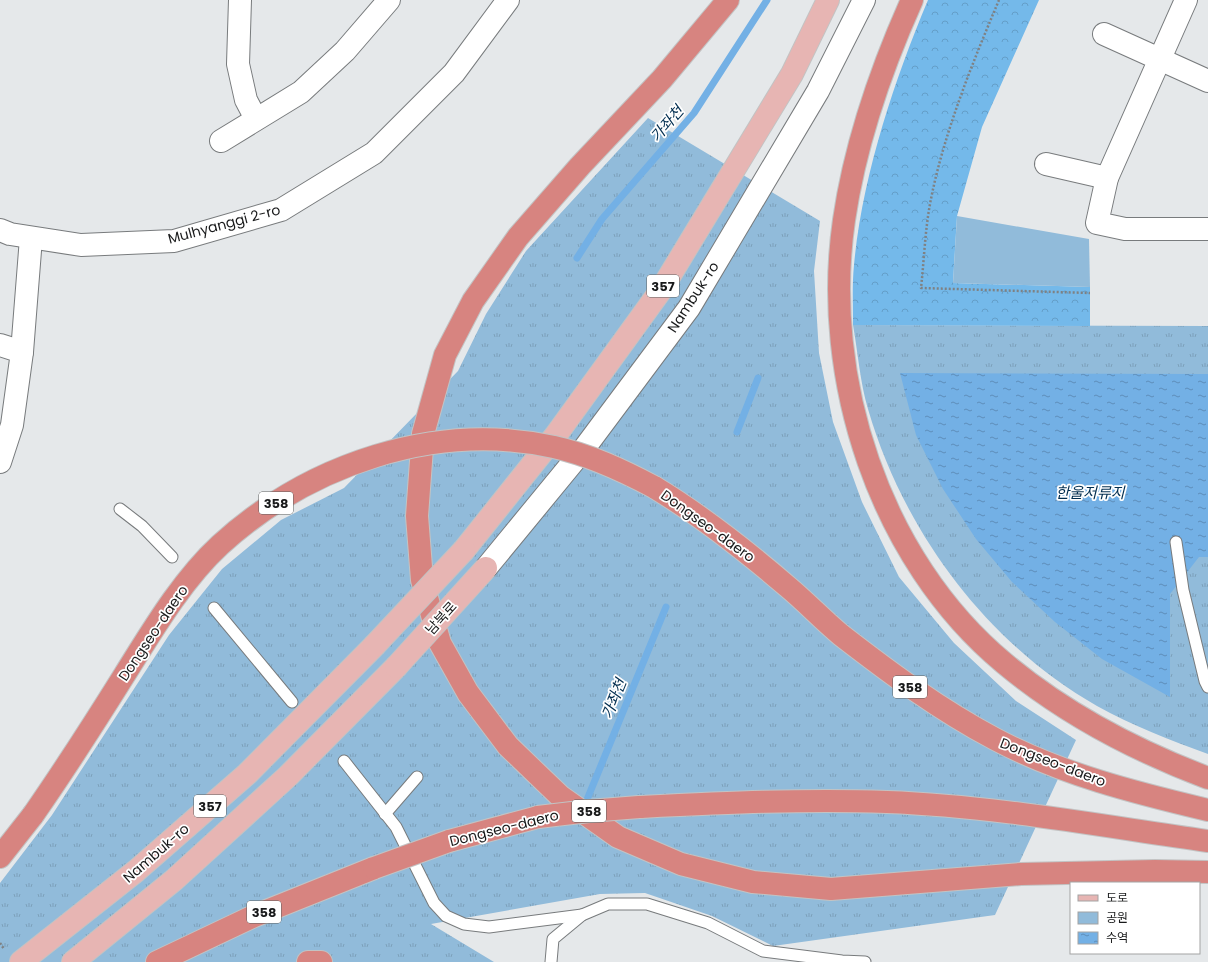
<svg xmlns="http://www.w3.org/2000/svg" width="1208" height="962" font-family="Poppins,'Noto Sans KR',sans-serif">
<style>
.grass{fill:url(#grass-tufts)}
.forest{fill:url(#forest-crowns)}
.park{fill:#91bbda}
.water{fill:url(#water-ripples)}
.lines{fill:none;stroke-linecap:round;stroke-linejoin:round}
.stream{stroke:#73b0e5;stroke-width:7}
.lane-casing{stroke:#787b7d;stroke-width:13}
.street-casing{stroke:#787b7d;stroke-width:24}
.secondary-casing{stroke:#787b7d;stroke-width:24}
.primary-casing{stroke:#c3c3c3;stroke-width:24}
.highway-casing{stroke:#c3c3c3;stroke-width:24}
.path{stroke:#7f8183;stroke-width:2.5;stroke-dasharray:2 2;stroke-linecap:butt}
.lane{stroke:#fff;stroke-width:11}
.street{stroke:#fff;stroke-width:22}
.secondary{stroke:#fff;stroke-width:22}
.primary{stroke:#e7b5b3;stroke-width:22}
.highway{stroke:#d78480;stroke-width:22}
.primary-bridge-casing{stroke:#c3c3c3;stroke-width:24;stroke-linecap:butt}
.highway-bridge-casing{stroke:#c3c3c3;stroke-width:24;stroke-linecap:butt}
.primary-bridge{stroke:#e7b5b3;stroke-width:22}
.highway-bridge{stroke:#d78480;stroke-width:22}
.labels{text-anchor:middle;stroke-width:3.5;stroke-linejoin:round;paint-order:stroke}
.shield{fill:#fff;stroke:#5d5e5f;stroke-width:1}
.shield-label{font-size:13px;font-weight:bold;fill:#18191a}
.street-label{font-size:14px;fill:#18191a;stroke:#fff}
.water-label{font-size:15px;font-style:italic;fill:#002d4f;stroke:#fff}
</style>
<defs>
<pattern id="grass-tufts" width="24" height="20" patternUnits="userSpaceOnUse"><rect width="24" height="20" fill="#91bbda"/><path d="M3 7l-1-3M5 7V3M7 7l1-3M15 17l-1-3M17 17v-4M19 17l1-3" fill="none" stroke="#7ca0ba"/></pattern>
<pattern id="forest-crowns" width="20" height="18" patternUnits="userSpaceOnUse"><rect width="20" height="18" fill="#74b9ea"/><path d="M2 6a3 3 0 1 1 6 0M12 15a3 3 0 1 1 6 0" fill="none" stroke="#649ec8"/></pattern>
<pattern id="water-ripples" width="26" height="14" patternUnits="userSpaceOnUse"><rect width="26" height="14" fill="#73b0e5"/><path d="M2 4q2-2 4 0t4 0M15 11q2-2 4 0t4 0" fill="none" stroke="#5d8eb9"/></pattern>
</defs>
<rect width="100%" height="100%" fill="#e5e8ea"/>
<g class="grass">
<polygon points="648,118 820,221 814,271 819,353 833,422 862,502 899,577 954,643 1016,701 1076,740 995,915 773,946 712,916 645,893 600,894 431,924 494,962 0,962 0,883 52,815 169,635 222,569 281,520 344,488 458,371 486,314 526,251"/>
<path d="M853,325L1208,326V754C1170,740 1133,726 1097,706C986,643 903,530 868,409C860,382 858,353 853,325Z"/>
</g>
<path class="forest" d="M928,0H1039L982,127L957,216L953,283L1090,287V326L853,325C853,305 852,285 854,265C862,177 894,81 928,0Z"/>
<polygon class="park" points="957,216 1089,239 1090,287 953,283"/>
<polygon class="water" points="900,373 1208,374 1208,557 1199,557 1170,594 1170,697 1102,659 1055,622 1012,582 976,539 943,489 916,435"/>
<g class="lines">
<g class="stream">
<polyline points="577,258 602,219 694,113 767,0"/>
<polyline points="737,432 758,378"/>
<polyline points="586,802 666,607"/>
</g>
<defs>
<g id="lane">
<polyline points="120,509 142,526 172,557"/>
<polyline points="1176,542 1183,590 1205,681 1208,687"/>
<polyline points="214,608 292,702"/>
<polyline points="344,761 396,827 434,903 446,916 464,924 489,927 582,915"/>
<polyline points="385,814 417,777"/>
<polyline points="551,962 553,939 582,915 608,904 647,904 708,923 763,951 842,961 865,962"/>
</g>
<g id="street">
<polyline points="240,0 238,64 246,100 256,119"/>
<polyline points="1186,0 1107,178 1097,223 1125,229 1208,229"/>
<polyline points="1104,34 1208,81"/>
<polyline points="221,141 301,92 345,51 389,0"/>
<polyline points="1046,164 1107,178"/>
<polyline points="0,345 22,352 12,425 0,462"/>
<polyline points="22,352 31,238"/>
</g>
<g id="secondary">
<polyline points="0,230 10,234 81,245 174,241 281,210 374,153 454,73 508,0"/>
<polyline points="486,568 583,450 689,308 818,91 864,0"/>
</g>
<g id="primary">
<polyline points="464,550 556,435 661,290 792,74 828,0"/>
<polyline points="21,962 136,871 247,774 374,646"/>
<polyline points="73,962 174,880 288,776 396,667"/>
</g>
<g id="highway">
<polyline points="728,0 662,79 580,166 518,237 473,301 445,355 423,434 417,516 422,580 440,643 468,693 508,746 560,796 618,837 681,864 753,882 831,889 1021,874 1155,871 1208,872"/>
<path d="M912,0C881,69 855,145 844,220C821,378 879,559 1004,663C1065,714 1134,750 1208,778"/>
<path d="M654,487C702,516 745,550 788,587C806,602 823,620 841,635C890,673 940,710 995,739C1061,774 1136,793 1208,810"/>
<path d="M639,807C722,803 804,799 887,802C995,806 1101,826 1208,841"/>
<polyline points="449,841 538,817"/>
<polyline points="0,857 33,815"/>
<polyline points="157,962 254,916 374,868"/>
<polyline points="308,962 321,962"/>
</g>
</defs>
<use href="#lane" class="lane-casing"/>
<use href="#street" class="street-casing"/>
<use href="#secondary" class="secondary-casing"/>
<use href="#primary" class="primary-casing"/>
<use href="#highway" class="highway-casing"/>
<g class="path">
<path d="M999,0C972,64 943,135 930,204C925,231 924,261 921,288L1090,293"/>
<polyline points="0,943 4,949"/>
</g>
<use href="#lane" class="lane"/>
<use href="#street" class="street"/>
<use href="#secondary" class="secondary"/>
<use href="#primary" class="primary"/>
<use href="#highway" class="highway"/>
<defs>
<g id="primary-bridge">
<polyline points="374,646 464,550"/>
<polyline points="396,667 486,568"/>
</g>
<g id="highway-bridge">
<path d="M33,815C65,769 95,722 125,674C152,631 182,580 220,545C309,464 436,421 554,447C590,455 622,470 654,487"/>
<polyline points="538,817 589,811 639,807"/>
<polyline points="374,868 449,841"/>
</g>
</defs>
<use href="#primary-bridge" class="primary-bridge-casing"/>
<use href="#highway-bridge" class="highway-bridge-casing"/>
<use href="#primary-bridge" class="primary-bridge"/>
<use href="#highway-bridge" class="highway-bridge"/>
</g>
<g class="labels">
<g class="shield">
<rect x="647" y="275" width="32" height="22" rx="3"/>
<rect x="259" y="492" width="34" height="22" rx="3"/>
<rect x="893" y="676" width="34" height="22" rx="3"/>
<rect x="194" y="795" width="32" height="22" rx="3"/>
<rect x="572" y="800" width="34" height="22" rx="3"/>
<rect x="247" y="901" width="34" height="22" rx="3"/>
</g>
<g class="shield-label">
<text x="663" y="291">357</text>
<text x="276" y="508">358</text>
<text x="910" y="692">358</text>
<text x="210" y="811">357</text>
<text x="589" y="816">358</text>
<text x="264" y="917">358</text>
</g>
<g class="street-label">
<text transform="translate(224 224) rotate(-15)" y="5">Mulhyanggi 2-ro</text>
<text transform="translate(693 297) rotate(-57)" y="5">Nambuk-ro</text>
<text transform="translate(708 526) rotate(36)" y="5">Dongseo-daero</text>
<text transform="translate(441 618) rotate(-48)" y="5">남북로</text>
<text transform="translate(153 633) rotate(-56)" y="5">Dongseo-daero</text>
<text transform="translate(1053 762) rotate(21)" y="5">Dongseo-daero</text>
<text transform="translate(504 828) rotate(-14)" y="5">Dongseo-daero</text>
<text transform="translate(156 853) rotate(-41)" y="5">Nambuk-ro</text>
</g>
<g class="water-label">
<text transform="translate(667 124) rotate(-49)" y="5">가좌천</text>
<text x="1090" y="498">한울저류지</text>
<text transform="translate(614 699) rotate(-68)" y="5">가좌천</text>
</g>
</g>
<rect x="1070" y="882" width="130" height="72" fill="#ffffff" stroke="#a3a3a3"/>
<rect x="1078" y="895" width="20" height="6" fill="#e7b5b3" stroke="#a3a3a3"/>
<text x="1106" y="902" font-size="12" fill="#18191a">도로</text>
<rect x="1078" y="912" width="20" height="12" fill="#91bbda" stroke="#a3a3a3"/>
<text x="1106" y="922" font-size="12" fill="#18191a">공원</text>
<rect x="1078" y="932" width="20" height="12" fill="url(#water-ripples)" stroke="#a3a3a3"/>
<text x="1106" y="942" font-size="12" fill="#18191a">수역</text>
</svg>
